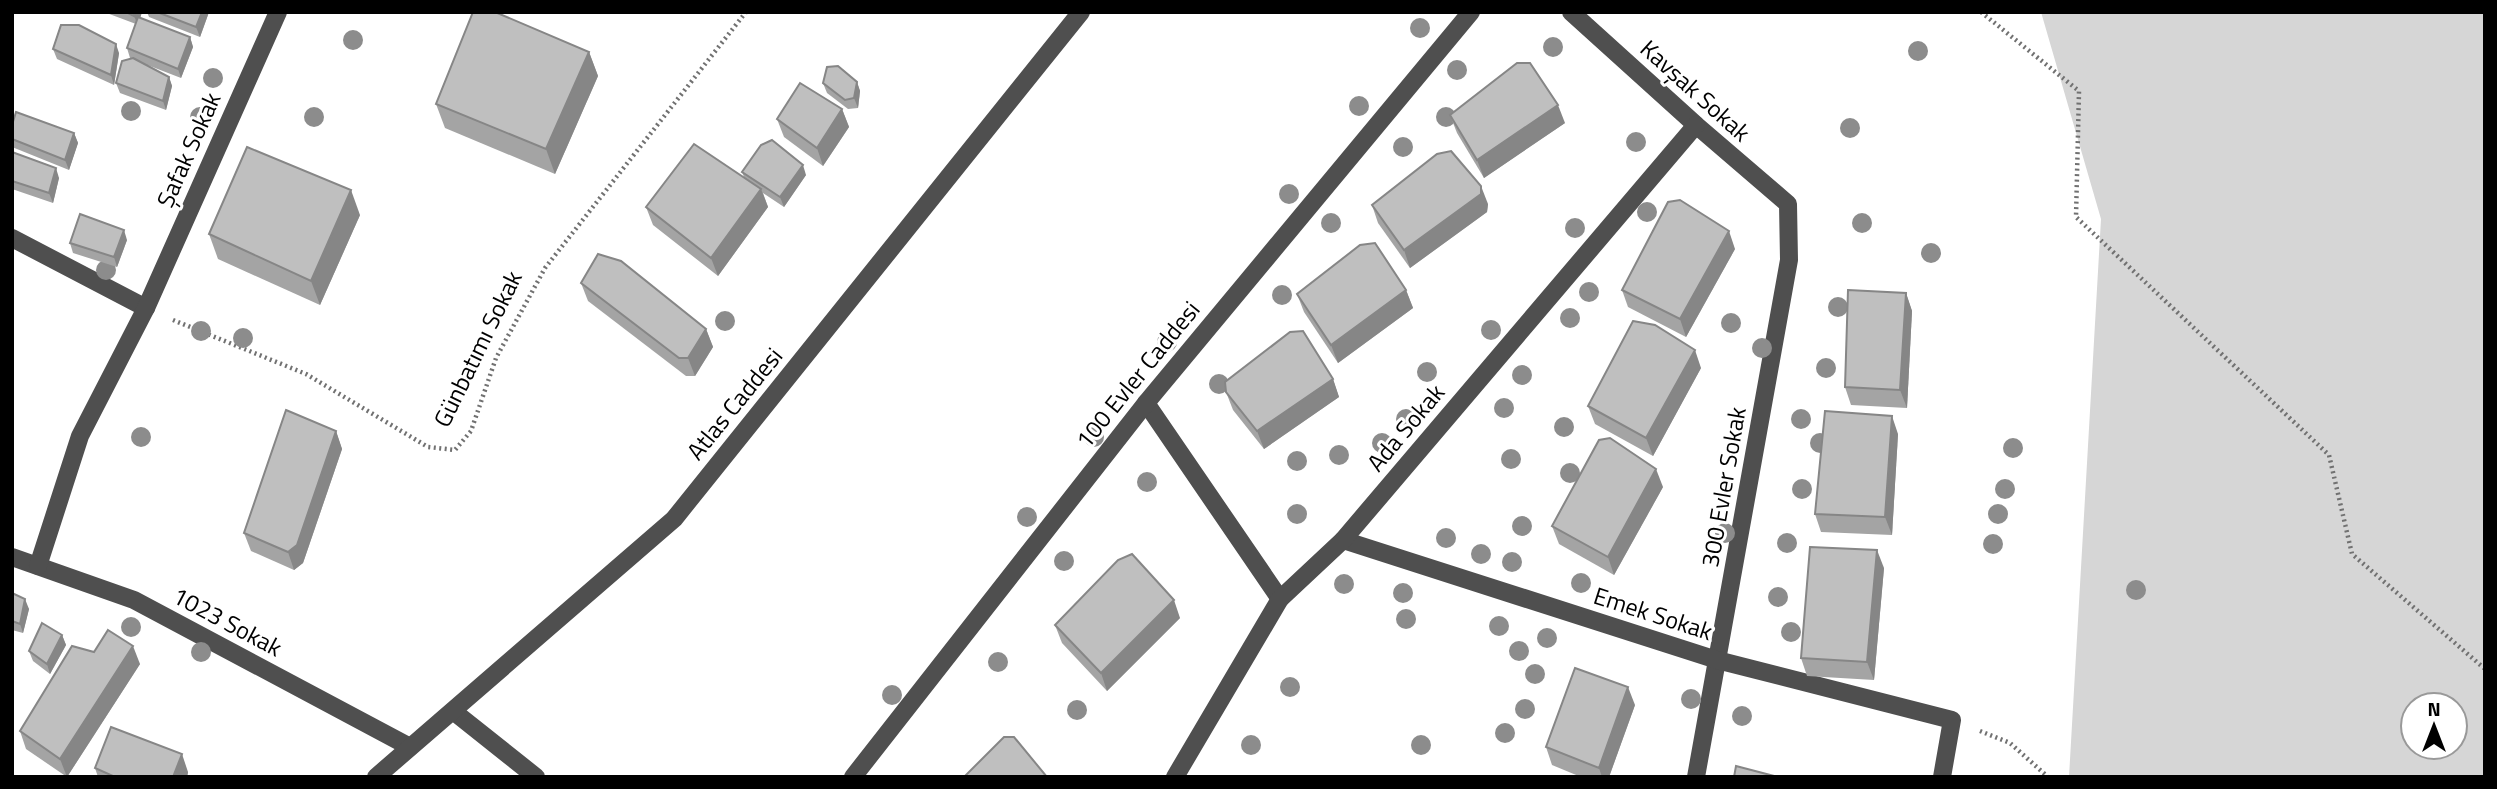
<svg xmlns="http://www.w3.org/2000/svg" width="2497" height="789" font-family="'Titillium Web',sans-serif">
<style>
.green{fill:#d6d6d6;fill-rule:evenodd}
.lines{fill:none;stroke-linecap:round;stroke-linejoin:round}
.path{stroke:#717171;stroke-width:4.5;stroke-dasharray:2 3.5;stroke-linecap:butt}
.minor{stroke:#4f4f4f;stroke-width:18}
.tree{fill:#8c8c8c}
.wall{fill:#a4a4a4}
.shaded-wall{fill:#868686}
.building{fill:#bfbfbf;stroke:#868686;stroke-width:2}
.labels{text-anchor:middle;stroke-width:6;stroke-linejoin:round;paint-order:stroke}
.street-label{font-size:24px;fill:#000;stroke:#fff}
</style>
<rect width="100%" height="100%" fill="#fff"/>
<path class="green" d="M2041,12H2485V777H2069L2101,219ZM2413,705H2455V747H2413Z"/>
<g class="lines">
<g class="path">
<polyline points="1981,12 2079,91 2076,217 2329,455 2352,554 2485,669"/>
<polyline points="173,320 306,374 428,447 455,450 471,431 496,358 545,268 746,12"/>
<polyline points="1980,731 2010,743 2048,777"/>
</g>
<g class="minor">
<polyline points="1571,12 1696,125 1788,204 1789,260 1696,777"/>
<polyline points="12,238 146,308"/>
<polyline points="1146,403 1280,599"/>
<polyline points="1343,540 1717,660 1952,720 1942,777"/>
<polyline points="12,557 134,600 410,747"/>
<polyline points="38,566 80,436 146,308 278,12"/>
<polyline points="453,711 536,777"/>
<polyline points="376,777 674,519 1081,12"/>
<polyline points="853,777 1146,403 1471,12"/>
<polyline points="1175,777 1280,599 1343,540 1696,125"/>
</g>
</g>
<g class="tree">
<circle cx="1420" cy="28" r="10"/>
<circle cx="353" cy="40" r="10"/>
<circle cx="1553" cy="47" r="10"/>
<circle cx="1918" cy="51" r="10"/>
<circle cx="1457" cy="70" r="10"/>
<circle cx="213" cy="78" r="10"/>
<circle cx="1359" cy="106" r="10"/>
<circle cx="131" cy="111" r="10"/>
<circle cx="200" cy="117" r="10"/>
<circle cx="314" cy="117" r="10"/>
<circle cx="1446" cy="117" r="10"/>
<circle cx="1850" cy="128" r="10"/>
<circle cx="1636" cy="142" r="10"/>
<circle cx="1403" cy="147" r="10"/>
<circle cx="1289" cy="194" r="10"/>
<circle cx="1647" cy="212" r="10"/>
<circle cx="1331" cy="223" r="10"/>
<circle cx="1862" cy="223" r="10"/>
<circle cx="1575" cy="228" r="10"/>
<circle cx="1931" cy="253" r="10"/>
<circle cx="106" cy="270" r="10"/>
<circle cx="1589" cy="292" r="10"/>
<circle cx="1282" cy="295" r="10"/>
<circle cx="1838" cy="307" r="10"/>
<circle cx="1570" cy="318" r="10"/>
<circle cx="725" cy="321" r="10"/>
<circle cx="1731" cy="323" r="10"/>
<circle cx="1491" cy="330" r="10"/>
<circle cx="201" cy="331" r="10"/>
<circle cx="243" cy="338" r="10"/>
<circle cx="1167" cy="342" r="10"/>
<circle cx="1762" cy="348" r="10"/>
<circle cx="1826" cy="368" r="10"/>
<circle cx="1427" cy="372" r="10"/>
<circle cx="1522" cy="375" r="10"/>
<circle cx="1219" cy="384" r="10"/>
<circle cx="1504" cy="408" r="10"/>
<circle cx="1406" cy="419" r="10"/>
<circle cx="1801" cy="419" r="10"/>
<circle cx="1564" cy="427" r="10"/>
<circle cx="141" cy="437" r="10"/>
<circle cx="1094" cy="437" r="10"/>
<circle cx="1382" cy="443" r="10"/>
<circle cx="1820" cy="443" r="10"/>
<circle cx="2013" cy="448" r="10"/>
<circle cx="1339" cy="455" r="10"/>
<circle cx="1511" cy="459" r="10"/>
<circle cx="1297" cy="461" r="10"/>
<circle cx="1570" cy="473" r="10"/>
<circle cx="1147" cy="482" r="10"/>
<circle cx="1802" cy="489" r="10"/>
<circle cx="2005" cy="489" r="10"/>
<circle cx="1297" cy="514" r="10"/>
<circle cx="1998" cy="514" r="10"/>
<circle cx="1027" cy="517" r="10"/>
<circle cx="1522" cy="526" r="10"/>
<circle cx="1725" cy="533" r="10"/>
<circle cx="1446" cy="538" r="10"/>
<circle cx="1787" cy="543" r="10"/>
<circle cx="1993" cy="544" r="10"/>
<circle cx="1481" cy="554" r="10"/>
<circle cx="1064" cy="561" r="10"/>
<circle cx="1512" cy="562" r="10"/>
<circle cx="1581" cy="583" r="10"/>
<circle cx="1344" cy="584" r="10"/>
<circle cx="2136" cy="590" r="10"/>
<circle cx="1403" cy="593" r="10"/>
<circle cx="1778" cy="597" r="10"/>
<circle cx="1406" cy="619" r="10"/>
<circle cx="1499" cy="626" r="10"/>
<circle cx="131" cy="627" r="10"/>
<circle cx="1791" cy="632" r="10"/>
<circle cx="1547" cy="638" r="10"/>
<circle cx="1519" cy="651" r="10"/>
<circle cx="201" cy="652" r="10"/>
<circle cx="998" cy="662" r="10"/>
<circle cx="1535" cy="674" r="10"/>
<circle cx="1290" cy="687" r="10"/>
<circle cx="892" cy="695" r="10"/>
<circle cx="1691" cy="699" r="10"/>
<circle cx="1525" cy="709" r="10"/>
<circle cx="1077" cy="710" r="10"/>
<circle cx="1742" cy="716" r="10"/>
<circle cx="1505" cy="733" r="10"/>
<circle cx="1251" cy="745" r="10"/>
<circle cx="1421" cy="745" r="10"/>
</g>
<g class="wall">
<polygon points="104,12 142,12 140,18 190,37 193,47 181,78 137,61 169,77 172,86 166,110 120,93 116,83 132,59 130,58 127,48 136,24"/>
<polygon points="147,12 209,12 200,37 149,17"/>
<polygon points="53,49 119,53 114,85 57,59"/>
<polygon points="589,52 598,76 555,174 445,128 436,104"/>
<polygon points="857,82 860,91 858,108 848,109 827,93 823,83"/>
<polygon points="842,109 849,127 823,166 784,137 777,119"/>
<polygon points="1450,115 1565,123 1484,178 1457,133"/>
<polygon points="12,125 74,133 78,143 69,170 12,147"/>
<polygon points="12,152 59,178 53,203 12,189"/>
<polygon points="742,172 806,175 784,207 763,193 768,207 718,276 653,225 646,207 744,177"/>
<polygon points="1488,204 1487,212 1410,268 1378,223 1372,205"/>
<polygon points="360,215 320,305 218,259 209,234"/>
<polygon points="127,240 117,267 73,253 70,243"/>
<polygon points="1735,249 1686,337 1628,307 1622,290"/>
<polygon points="581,283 706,329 713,347 695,376 686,376 588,301"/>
<polygon points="1406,290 1413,308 1338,363 1304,312 1297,294"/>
<polygon points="1906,293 1912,311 1907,408 1851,405 1845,387"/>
<polygon points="1701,368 1653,456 1595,424 1588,406"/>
<polygon points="1333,379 1339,397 1264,449 1233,410 1226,392"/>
<polygon points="336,431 342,449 303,563 294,570 251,551 244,533"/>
<polygon points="1898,434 1892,535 1821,532 1815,514"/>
<polygon points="1663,487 1614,575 1559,544 1552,526"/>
<polygon points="1884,568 1874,680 1807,676 1801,658"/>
<polygon points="12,593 29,609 23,633 12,630"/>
<polygon points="1180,618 1107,691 1062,643 1055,625"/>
<polygon points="62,635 66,645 50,674 33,661 29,651"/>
<polygon points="94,652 140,664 67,777 26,749 20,731"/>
<polygon points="1635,705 1609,777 1581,777 1552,765 1546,747"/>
<polygon points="95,768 188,772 187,777 98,777"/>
</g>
<g class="shaded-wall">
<polygon points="135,12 142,12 138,25 134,16"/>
<polygon points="202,12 209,12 200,37 196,27"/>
<polygon points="190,37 193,47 181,78 178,69"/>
<polygon points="116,44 119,53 114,85 111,75"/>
<polygon points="589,52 598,76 555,174 546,149"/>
<polygon points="169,77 172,86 166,110 163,101"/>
<polygon points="857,82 860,91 858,108 854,98"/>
<polygon points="1558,105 1565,123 1484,178 1477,160"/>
<polygon points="842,109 849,127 823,166 817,148"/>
<polygon points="74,133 78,143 69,170 65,160"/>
<polygon points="803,165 806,175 784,207 780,197"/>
<polygon points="56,168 59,178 53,203 49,193"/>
<polygon points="1481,186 1488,204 1487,212 1410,268 1404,250"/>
<polygon points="761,189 768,207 718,276 711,258"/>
<polygon points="351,190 360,215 320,305 311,281"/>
<polygon points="124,230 127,240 117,267 114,257"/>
<polygon points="1729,231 1735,249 1686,337 1680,319"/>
<polygon points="1406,290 1413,308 1338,363 1331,345"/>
<polygon points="1906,293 1912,311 1907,408 1900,390"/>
<polygon points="706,329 713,347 695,376 688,358"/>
<polygon points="1695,350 1701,368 1653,456 1646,438"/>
<polygon points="1333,379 1339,397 1264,449 1257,431"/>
<polygon points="1892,416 1898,434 1892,535 1885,517"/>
<polygon points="336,431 342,449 303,563 294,570 288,552"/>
<polygon points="1656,469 1663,487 1614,575 1608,557"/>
<polygon points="1877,550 1884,568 1874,680 1867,662"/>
<polygon points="25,599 29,609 23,633 20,624"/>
<polygon points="1174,600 1180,618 1107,691 1101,673"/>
<polygon points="62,635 66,645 50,674 47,664"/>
<polygon points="133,646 140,664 67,777 60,759"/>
<polygon points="1628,687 1635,705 1609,777 1602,777 1599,768"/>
<polygon points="182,754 188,772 187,777 173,777"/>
</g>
<g class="building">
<polygon points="126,12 135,12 134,16"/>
<polygon points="157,12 202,12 196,27"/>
<polygon points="473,12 495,12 589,52 546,149 436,104"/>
<polygon points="138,17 190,37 178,69 127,48"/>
<polygon points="61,25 79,25 116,44 111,75 53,49"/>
<polygon points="133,58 169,77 163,101 116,83 122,61"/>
<polygon points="1517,63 1530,63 1558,105 1477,160 1450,115"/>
<polygon points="838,66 857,82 854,98 845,100 823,83 827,67"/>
<polygon points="800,83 842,109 817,148 777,119"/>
<polygon points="16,112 74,133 65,160 12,139 12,125"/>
<polygon points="772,140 803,165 780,197 742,172 761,145"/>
<polygon points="694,144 761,189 711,258 646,207"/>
<polygon points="247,147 351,190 311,281 209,234"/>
<polygon points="1451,151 1481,186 1481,194 1404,250 1372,205 1437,154"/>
<polygon points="12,152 56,168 49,193 12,181"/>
<polygon points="1680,200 1729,231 1680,319 1622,290 1668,202"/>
<polygon points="80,214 124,230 114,257 70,243"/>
<polygon points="1375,243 1406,290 1331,345 1297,294 1360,245"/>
<polygon points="598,254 621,261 706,329 688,358 679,358 581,283"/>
<polygon points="1848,290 1906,293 1900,390 1845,387"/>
<polygon points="1633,321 1655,325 1695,350 1646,438 1588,406"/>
<polygon points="1303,331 1333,379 1257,431 1226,392 1225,382 1290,332"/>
<polygon points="286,410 336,431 297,545 288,552 244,533"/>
<polygon points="1825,411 1892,416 1885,517 1815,514"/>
<polygon points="1610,438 1656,469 1608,557 1552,526 1599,440"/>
<polygon points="1810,547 1877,550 1867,662 1801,658"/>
<polygon points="1132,554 1174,600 1101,673 1055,625 1118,560"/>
<polygon points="12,593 25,599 20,624 12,621"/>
<polygon points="42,623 62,635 47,664 29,651"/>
<polygon points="108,630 133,646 60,759 20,731 72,646 94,652"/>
<polygon points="1575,668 1628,687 1599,768 1546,747"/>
<polygon points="111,727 182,754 173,777 115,777 95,768"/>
<polygon points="1004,737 1014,737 1047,777 964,777"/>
<polygon points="1736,766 1778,777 1734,777"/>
</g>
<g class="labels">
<g class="street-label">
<text transform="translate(1695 91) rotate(42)" y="8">Kavşak Sokak</text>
<text transform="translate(189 150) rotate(-66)" y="8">Şafak Sokak</text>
<text transform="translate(478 349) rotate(-64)" y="8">Günbatımı Sokak</text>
<text transform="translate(1138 375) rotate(-51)" y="8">100 Evler Caddesi</text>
<text transform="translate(735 404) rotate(-51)" y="8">Atlas Caddesi</text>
<text transform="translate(1406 428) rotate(-50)" y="8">Ada Sokak</text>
<text transform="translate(1724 487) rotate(-80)" y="8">300 Evler Sokak</text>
<text transform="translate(1653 614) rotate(18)" y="8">Emek Sokak</text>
<text transform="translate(227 622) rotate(28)" y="8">1023 Sokak</text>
</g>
</g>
<rect width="2497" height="789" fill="none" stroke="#000000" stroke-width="28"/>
<g transform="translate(2434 726)"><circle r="33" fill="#ffffff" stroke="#999999" stroke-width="2"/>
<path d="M0-5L12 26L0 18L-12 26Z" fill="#000000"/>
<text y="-10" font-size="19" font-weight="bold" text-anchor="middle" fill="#000000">N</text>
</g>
</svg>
